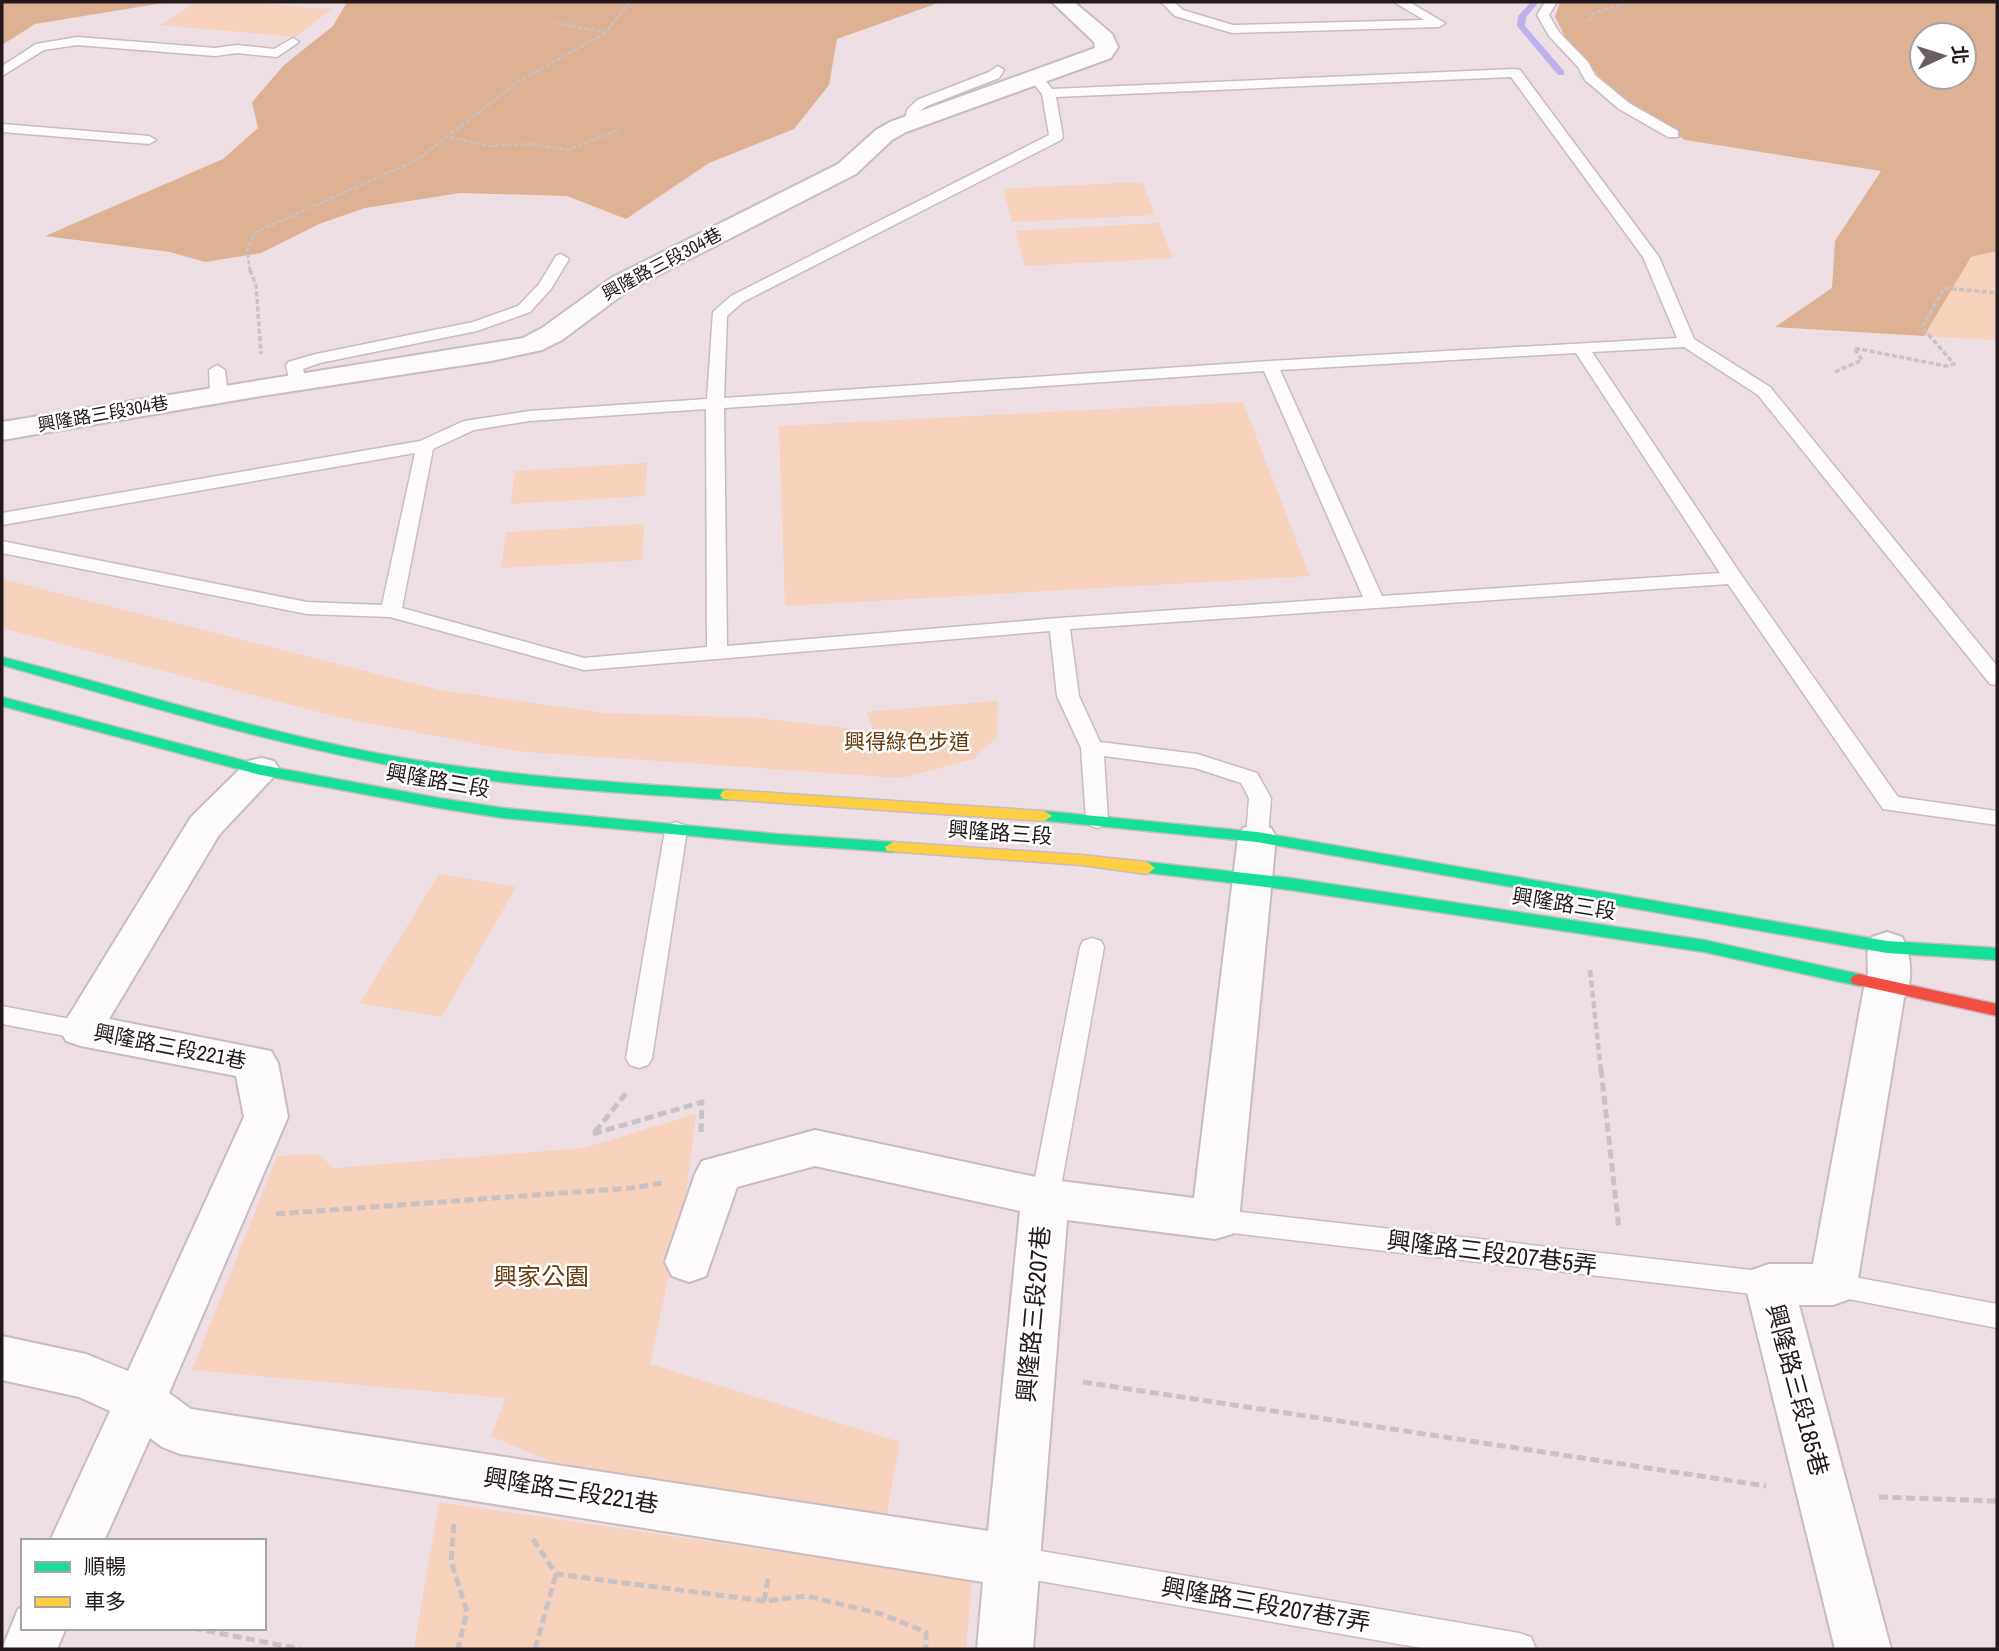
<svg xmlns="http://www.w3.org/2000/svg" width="1999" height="1651" font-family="'Archivo Narrow','Noto Sans TC',sans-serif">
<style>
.green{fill:#f6d1bc}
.forest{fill:#deb193;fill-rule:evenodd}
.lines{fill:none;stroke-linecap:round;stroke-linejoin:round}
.stream{fill:#bdb2eb;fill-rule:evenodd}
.lane-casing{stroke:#c8bcc0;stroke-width:3}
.street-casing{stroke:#c8bcc0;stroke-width:4}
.fast-casing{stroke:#c8bcc0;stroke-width:3}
.slow-casing{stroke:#c8bcc0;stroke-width:3}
.jam-casing{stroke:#c8bcc0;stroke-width:3}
.path-far3{stroke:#c8c2c4;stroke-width:2.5;stroke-dasharray:4.5 2;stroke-linecap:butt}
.path-far2{stroke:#c8c2c4;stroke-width:3.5;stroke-dasharray:5 2.5;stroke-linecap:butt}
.path-far1{stroke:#c8c2c4;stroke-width:4.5;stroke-dasharray:7 3.5;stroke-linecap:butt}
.path{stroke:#c8c2c4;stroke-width:5;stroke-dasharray:9 4.5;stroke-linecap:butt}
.lane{fill:#fcfafb;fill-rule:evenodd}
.street{fill:#fcfafb;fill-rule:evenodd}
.fast{fill:#16e098;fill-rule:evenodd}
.slow{fill:#ffcf43;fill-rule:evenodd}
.jam{fill:#f24e42;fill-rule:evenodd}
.labels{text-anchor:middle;stroke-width:5;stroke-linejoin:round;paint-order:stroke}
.far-street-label{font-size:18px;fill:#23191d;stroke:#fff}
.park-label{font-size:21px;fill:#67390b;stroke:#fff}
.street-label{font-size:21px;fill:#23191d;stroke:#fff}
.near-street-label{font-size:24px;fill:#23191d;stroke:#fff}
.near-park-label{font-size:24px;fill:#67390b;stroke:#fff}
</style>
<rect width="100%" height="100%" fill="#eddee3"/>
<g class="green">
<polygon points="196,2 242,2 332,9 295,37 161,25"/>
<polygon points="1142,182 1155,215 1012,222 1003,189"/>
<polygon points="1159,223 1173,258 1025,266 1015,231"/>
<polygon points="1997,251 1997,340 1924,336 1971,257"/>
<polygon points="1243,402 1310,576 785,606 779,426"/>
<polygon points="647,463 645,496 511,504 515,471"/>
<polygon points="644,524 642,560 501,568 506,532"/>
<polygon points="2,579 440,690 604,713 757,718 873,731 867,712 998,701 997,737 973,759 902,778 515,751 337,717 2,628"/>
<polygon points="439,874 516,887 442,1017 360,1003"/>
<polygon points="696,1114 686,1194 650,1364 900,1442 886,1518 593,1480 491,1436 506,1398 192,1370 277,1156 318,1154 334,1168 584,1148"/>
<polygon points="439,1502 972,1580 966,1649 414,1649"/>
</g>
<g class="forest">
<polygon points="2,2 169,2 35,24 2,45"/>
<polygon points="347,2 941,2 837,39 829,85 794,129 709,163 626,219 567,196 460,193 365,208 319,224 261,253 205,262 170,252 45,236 223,159 258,128 252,102 284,65 333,26"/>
<path d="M1560,2H1997V251L1971,257L1924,336L1775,327L1832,288L1835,241L1881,171L1685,140L1640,112L1601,79L1586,60L1572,50L1555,17ZM1922,35H1964V77H1922Z"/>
</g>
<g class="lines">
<polygon class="stream" points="1531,2 1539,2 1526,17 1525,26 1564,71 1564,75 1558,75 1517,26 1518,16"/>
<defs>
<g id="lane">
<polygon points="1161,2 1174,2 1183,10 1233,25 1424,20 1394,2 1409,2 1445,23 1439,27 1232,33 1175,16"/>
<polygon points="1545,2 1557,2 1549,15 1559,32 1588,62 1595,75 1629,103 1678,131 1678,137 1668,137 1619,109 1585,80 1578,67 1549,36 1537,15"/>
<polygon points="77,37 215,48 237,45 274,49 293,38 299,42 277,57 237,53 215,56 77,45 44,50 2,76 2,66 36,44"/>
<polygon points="998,66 1004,70 999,78 927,106 920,111 917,123 907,123 905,120 907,110 917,100 989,72"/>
<path d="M1515,69L1520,70L1659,257L1694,339L1770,387L1997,666V685L1990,684L1758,395L1684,347L1592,352L1742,576L1898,797L1997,811V825L1883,809L1728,584L1070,629L1079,696L1100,742L1197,754L1257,773L1271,798L1268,837L1265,842L1257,845L1249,842L1246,837L1249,798L1241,783L1195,768L1104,756L1108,820L1105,825L1097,828L1089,825L1086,820L1081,748L1057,696L1050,631L584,670L390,617L307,614L2,553V541L307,602L382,605L415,453L2,525V513L420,441L464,421L529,411L707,399L713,312L731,296L1049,135L1042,94L1033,83L1035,80H1045L1052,89ZM1511,77L1643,257L1677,338L1270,361L724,398L727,316L743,302L1061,140L1063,137L1056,97ZM1576,353L1720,573L1382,596L1280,370ZM1264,371L1363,597L1059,618L727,646L724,408ZM706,409L707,647L584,658L402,608L433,449L474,430L529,421Z"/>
<polygon points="2,124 149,136 156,140 149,144 2,132"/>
<polygon points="561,254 569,259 551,289 530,312 477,331 320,363 303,369 306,382 303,386 291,386 286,366 288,362 316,354 473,322 518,306 539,284 556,256"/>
<polygon points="217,365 225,370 228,394 219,399 210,394 209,370"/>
<polygon points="676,822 684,825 687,830 652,1058 648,1065 639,1068 630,1065 626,1058 665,830 668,825"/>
<polygon points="1092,938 1101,941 1104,947 1059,1198 1055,1206 1045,1209 1035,1206 1031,1198 1080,947 1083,941"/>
<polygon points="2,1006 81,1021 90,1023 94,1030 90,1037 81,1039 2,1024"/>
<polygon points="1215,1209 1769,1272 1779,1275 1783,1284 1779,1293 1769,1296 1215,1231 1205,1228 1201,1220 1205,1212"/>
<polygon points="1833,1273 1997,1304 1997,1328 1823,1294 1819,1285 1823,1276"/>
<polygon points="1012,1546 1519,1633 1531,1637 1536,1649 1427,1649 1012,1576 1001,1572 996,1561 1001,1550"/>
</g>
<g id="street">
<polygon points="1052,2 1074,2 1112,34 1118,47 1111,58 906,132 892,140 856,174 629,290 562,340 542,350 491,361 261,396 2,440 2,422 523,338 542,328 611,278 838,164 876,130 890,122 1095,48 1094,42"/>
<polygon points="261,758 274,761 280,770 219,835 109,1019 271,1051 278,1063 288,1117 169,1393 191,1409 988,1531 1020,1211 815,1166 737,1187 706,1276 689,1282 672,1276 665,1262 695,1174 702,1161 815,1130 1045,1179 1194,1198 1238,837 1243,828 1257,824 1271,828 1276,837 1239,1220 1232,1234 1215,1239 1067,1220 1033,1649 977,1649 983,1582 180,1454 162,1447 150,1438 104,1541 50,1541 110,1411 79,1397 2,1380 2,1336 86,1354 128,1371 244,1117 236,1076 81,1046 66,1041 60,1030 191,817 248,761"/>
<path d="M1887,932L1902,937C1911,953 1914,981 1904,998L1857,1285L1850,1299L1833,1305H1799L1891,1649H1835L1745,1284L1752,1270L1769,1264H1813L1864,988C1873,972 1862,955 1872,937Z"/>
<polygon points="23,1607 23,1628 66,1628 57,1649 2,1649 18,1609"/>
</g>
<g id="fast">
<path d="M2,657C125,688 246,728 371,752C489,775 608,782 728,790L736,795L728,800C626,793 524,788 423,771C280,747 141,704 2,665Z"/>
<polygon points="2,697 261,765 439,798 503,808 777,834 893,842 901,847 893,852 777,844 503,818 439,808 261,775 2,706"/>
<polygon points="1044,811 1257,832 1887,941 1997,948 1997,960 1887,953 1257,842 1038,820 1036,816 1038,812"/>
<polygon points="1147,862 1290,878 1704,940 1859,974 1865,976 1868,980 1865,984 1859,986 1704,952 1290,890 1141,872 1139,868 1141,864"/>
</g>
<g id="slow">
<polygon points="728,790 1044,811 1052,816 1044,821 723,799 720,795 723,791"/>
<polygon points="893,842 1081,855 1147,862 1155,868 1147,874 1081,865 887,851 885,847"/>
</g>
<polygon id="jam" points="1859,974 1997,1004 1997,1016 1853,984 1850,980 1853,976"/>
</defs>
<use href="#lane" class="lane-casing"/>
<use href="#street" class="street-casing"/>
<use href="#fast" class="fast-casing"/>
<use href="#slow" class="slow-casing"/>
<use href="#jam" class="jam-casing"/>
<g class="path-far3">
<polyline points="1589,21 1594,13 1630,2"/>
<polyline points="552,22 604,32"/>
<polyline points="450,137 490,146 530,144 568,150 619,130"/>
<polyline points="250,271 247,249 256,232 417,160 518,82 605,33 630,2"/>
</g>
<g class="path-far2">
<polyline points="250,270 256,285 261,354"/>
<polyline points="1835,372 1862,360 1854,348 1946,366 1954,364 1922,327 1944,288 1997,293"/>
</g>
<polyline class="path-far1" points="1590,970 1601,1071"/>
<g class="path">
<polyline points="1601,1069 1619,1229"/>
<polyline points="595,1132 627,1092"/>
<polyline points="593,1134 702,1102 701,1132"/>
<polyline points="276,1214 632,1188 662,1183"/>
<polyline points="1083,1382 1766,1486"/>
<polyline points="1879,1497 1997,1501"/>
<polyline points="454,1524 451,1561 467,1612 458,1649"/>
<polyline points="533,1539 556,1574 764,1601 807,1596 881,1614 926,1632 926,1649"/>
<polyline points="764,1601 769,1574"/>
<polyline points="193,1628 300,1649"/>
<polyline points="535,1649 556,1574"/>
</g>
<use href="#lane" class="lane"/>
<use href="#street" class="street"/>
<use href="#fast" class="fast"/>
<use href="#slow" class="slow"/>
<use href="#jam" class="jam"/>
</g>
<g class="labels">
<g class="far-street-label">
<text transform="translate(662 264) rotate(-28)" y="6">興隆路三段304巷</text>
<text transform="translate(103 414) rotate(-10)" y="6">興隆路三段304巷</text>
</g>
<g class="park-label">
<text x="907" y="749">興得綠色步道</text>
</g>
<g class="street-label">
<text transform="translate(438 781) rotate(10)" y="7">興隆路三段</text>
<text transform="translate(1000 833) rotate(4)" y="7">興隆路三段</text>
<text transform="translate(1564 904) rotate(9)" y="7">興隆路三段</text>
<text transform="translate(170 1047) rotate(11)" y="7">興隆路三段221巷</text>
</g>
<g class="near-street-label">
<text transform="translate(1492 1253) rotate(7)" y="8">興隆路三段207巷5弄</text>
<text transform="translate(1034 1314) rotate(-85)" y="8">興隆路三段207巷</text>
<text transform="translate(1797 1390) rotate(75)" y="8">興隆路三段185巷</text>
<text transform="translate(571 1491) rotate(9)" y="8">興隆路三段221巷</text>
<text transform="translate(1266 1605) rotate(10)" y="8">興隆路三段207巷7弄</text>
</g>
<g class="near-park-label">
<text x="541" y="1285">興家公園</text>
</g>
</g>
<rect width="1999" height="1651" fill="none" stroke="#23191d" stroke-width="7"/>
<rect x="21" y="1539" width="245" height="91" fill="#ffffff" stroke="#a7a3a5" stroke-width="2"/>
<rect x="35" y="1562" width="35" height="10" fill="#16e098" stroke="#a7a3a5" stroke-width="2"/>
<text x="84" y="1574" font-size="21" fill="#23191d">順暢</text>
<rect x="35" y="1597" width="35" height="10" fill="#ffcf43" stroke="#a7a3a5" stroke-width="2"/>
<text x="84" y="1609" font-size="21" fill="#23191d">車多</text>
<g transform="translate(1943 56) rotate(86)"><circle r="33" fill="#ffffff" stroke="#a7a3a5" stroke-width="2"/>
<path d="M0-5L12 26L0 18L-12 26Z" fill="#6a5e62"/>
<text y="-10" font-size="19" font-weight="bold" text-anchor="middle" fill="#23191d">北</text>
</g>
</svg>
